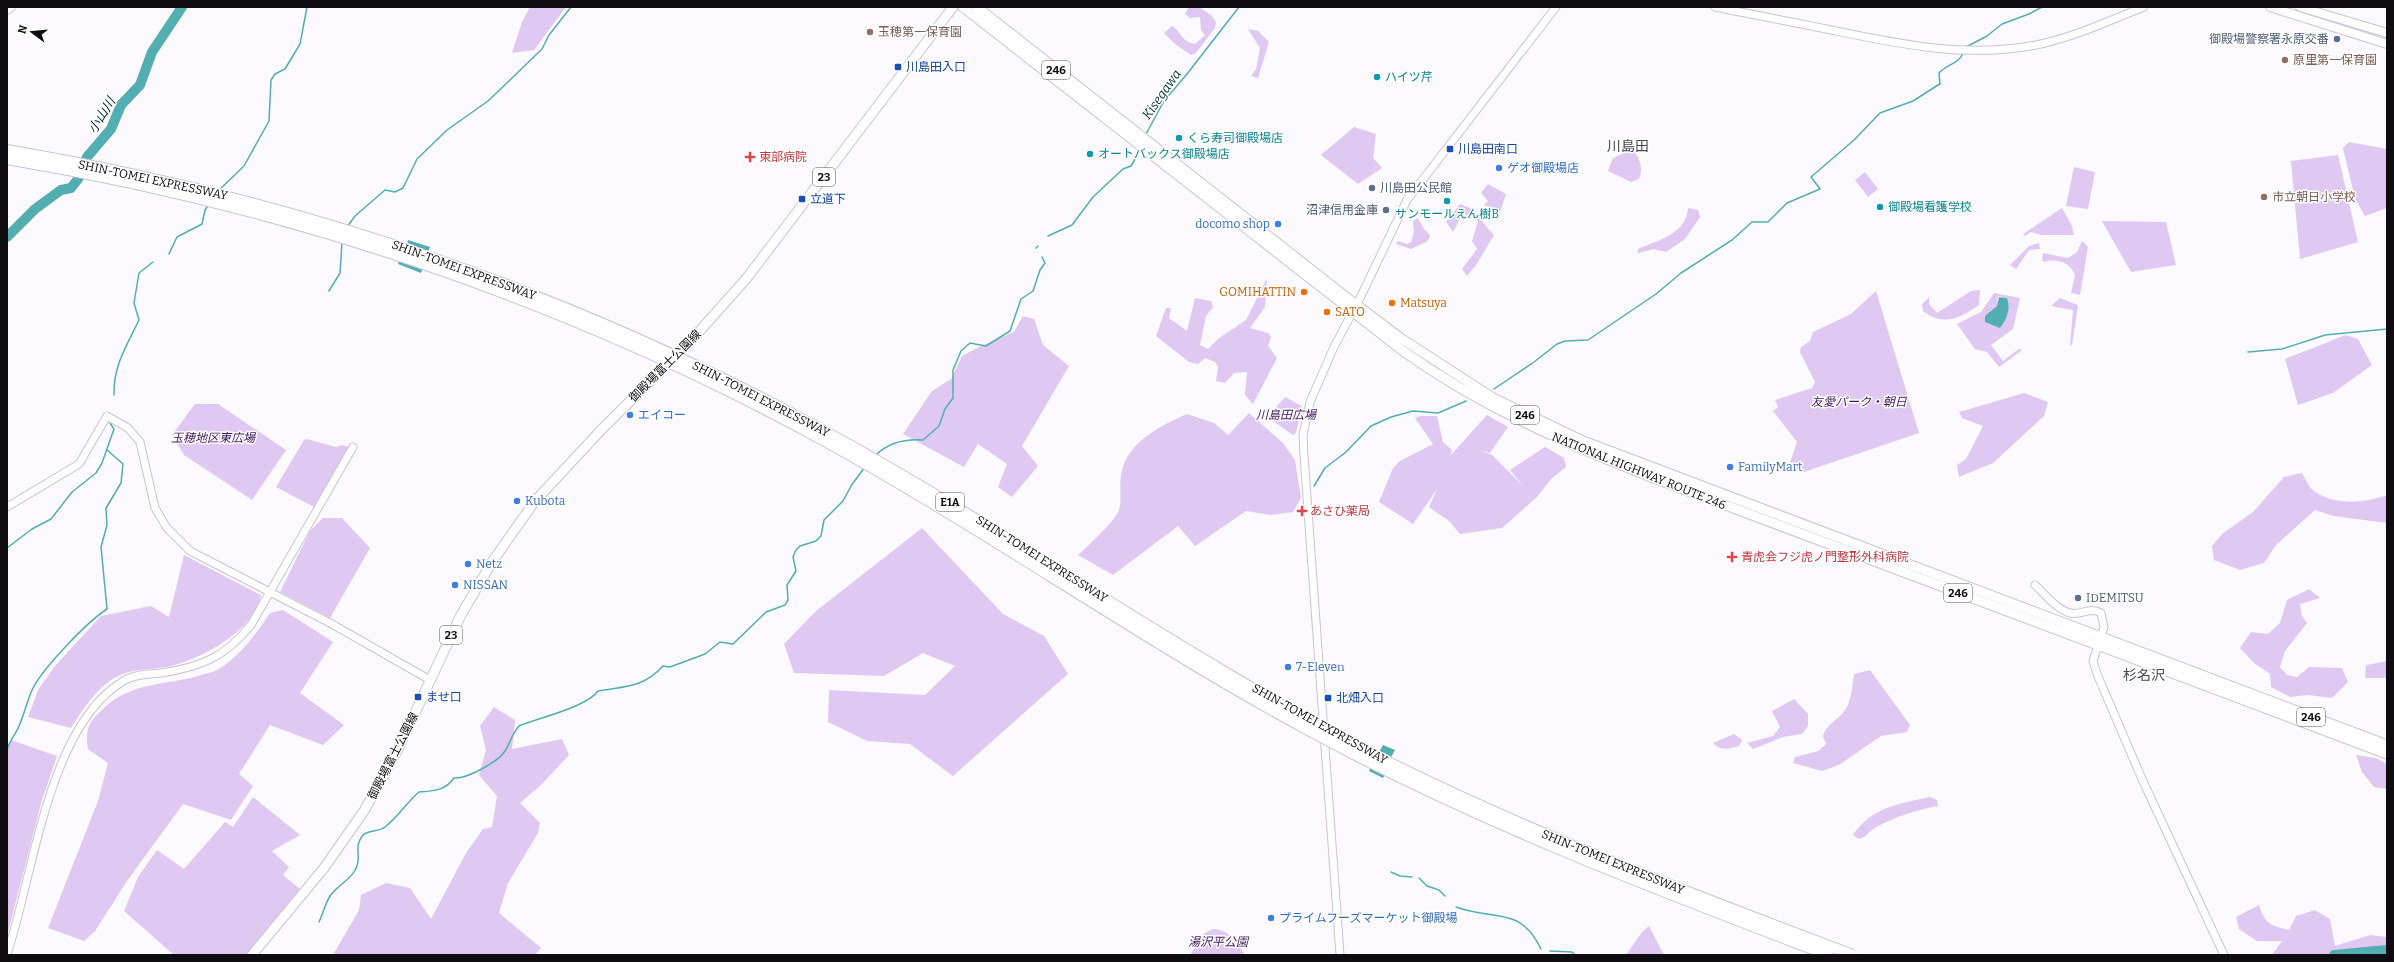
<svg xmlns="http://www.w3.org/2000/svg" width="2394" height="962" font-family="Bitter,'Noto Sans JP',serif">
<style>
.green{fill:#dfc9f3;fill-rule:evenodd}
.water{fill:#53aeb2}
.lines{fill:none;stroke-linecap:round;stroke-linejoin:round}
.stream{stroke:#53aeb2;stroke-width:1.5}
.river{stroke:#53aeb2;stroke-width:10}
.tertiary-casing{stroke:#ccc2d5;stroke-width:9}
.secondary-casing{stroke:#ccc2d5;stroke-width:10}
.primary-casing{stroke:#ccc2d5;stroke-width:11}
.trunk-casing{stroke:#ccc2d5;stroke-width:11}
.tertiary{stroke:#fff;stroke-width:7}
.secondary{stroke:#fff;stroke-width:8}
.primary{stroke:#fff;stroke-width:9}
.trunk{stroke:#fff;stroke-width:9}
.motorway-bridge-casing{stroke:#ccc2d5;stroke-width:12;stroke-linecap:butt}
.motorway-bridge{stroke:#fff;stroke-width:10}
.education-dot{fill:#8d6e63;stroke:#fff;stroke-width:1.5}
.service-dot{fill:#5c6f8a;stroke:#fff;stroke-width:1.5}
.transit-dot{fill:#1a4fb4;stroke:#fff;stroke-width:1.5}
.culture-dot{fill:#0f9aa8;stroke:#fff;stroke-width:1.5}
.health-dot{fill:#e0444e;stroke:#fff;stroke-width:1.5}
.shop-dot{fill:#3f7fe0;stroke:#fff;stroke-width:1.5}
.food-dot{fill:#e8710a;stroke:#fff;stroke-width:1.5}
.labels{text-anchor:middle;stroke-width:3;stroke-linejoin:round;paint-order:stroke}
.shield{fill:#fff;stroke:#565458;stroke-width:1}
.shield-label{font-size:11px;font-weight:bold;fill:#0e0b11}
.education-label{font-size:12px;fill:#785e54;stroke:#fff;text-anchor:start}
.service-label{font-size:12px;fill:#4e5e75;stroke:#fff;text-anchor:end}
.transit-label{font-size:12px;fill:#164399;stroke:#fff;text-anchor:start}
.culture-label{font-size:12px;fill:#0d838f;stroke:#fff;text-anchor:start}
.health-label{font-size:12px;fill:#be3a42;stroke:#fff;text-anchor:start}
.shop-label{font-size:12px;fill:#366cbe;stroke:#fff;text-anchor:start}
.street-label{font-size:12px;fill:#0e0b11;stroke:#fff}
.food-label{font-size:12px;fill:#c56008;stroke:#fff;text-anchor:start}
.park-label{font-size:12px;font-style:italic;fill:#42195d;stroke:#fff}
.water-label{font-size:13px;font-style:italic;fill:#033133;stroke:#fff}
.quarter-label{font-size:14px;fill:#4c4454;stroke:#fff}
</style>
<rect width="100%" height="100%" fill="#fcfafe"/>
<g class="green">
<polygon points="530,7 566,7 534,50 512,53 522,22"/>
<path d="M1189,7H1199L1211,15L1216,22L1215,28L1196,53L1191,55L1175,44L1164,33L1172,26C1182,32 1180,41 1195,44L1205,35L1201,30L1200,17L1190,18L1185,14Z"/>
<polygon points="1248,29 1258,31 1269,42 1258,78 1251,76 1256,69 1260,48"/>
<polygon points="1354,127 1376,134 1373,158 1382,168 1358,184 1321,155"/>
<polygon points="2349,142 2387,149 2387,208 2365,216 2355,199 2343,148"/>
<path d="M1628,143C1637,154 1645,165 1639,179L1631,182L1608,171L1613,158L1626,152Z"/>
<polygon points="2338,155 2358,242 2300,259 2291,161"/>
<polygon points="2074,167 2095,172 2088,209 2066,206"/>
<polygon points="1865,172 1878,189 1868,197 1855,180"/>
<polygon points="1488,184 1506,194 1500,212 1484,205 1488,201 1481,193"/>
<polygon points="1460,204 1470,208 1494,235 1476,265 1467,276 1462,269 1477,249 1472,241 1478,221 1463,213 1453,232 1446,222"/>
<path d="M1688,208L1698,210L1700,217L1685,239L1666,252L1654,249L1638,253V249C1659,240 1686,234 1688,208Z"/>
<polygon points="2062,208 2072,226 2074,235 2041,235 2031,232 2025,236 2023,234"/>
<polygon points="1418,218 1424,229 1430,235 1428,241 1411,249 1396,244 1398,241 1407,244 1411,242 1414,232 1413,221"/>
<polygon points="2102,221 2166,222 2176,265 2131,272"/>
<path d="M2082,241L2088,247L2080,295L2071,293L2075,275C2070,262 2057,258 2044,262L2042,260L2043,253L2068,258L2077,252Z"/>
<polygon points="2039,243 2040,249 2029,250 2016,269 2010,265 2029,246"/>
<polygon points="1267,278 1265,307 1250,328 1268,333 1271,337 1268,346 1277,358 1253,404 1245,395 1247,372 1234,373 1225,383 1216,381 1218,367 1215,362 1205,358 1198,364 1189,362 1156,336 1166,308 1171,308 1169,318 1187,331 1195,298 1211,301 1213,307 1206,316 1200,345 1208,349 1219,338 1246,320"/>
<path d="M1980,290L1979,305C1960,318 1944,327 1923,311L1922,304L1929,297V304L1937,313L1971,291Z"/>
<polygon points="1876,291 1919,433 1804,472 1789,466 1797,442 1773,411 1778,407 1775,400 1812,388 1815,382 1800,352 1801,347 1810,341 1813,332 1851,314"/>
<path d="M1994,293L2020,298L2013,329L1991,345L2003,361L2020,348L2021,351L1999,367L1987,352L1975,349L1957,324L1981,312ZM1998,296L2007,298C2011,311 2006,318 1997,327L1991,311L1997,306Z"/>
<polygon points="2060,298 2078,305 2072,345 2070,345 2073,310 2051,306"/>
<polygon points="1023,316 1034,319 1043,345 1069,366 1022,446 1038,466 1012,497 998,487 1007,464 978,444 964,467 903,434 932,391 951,379 962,356 981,346 1014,332"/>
<polygon points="2346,335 2358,339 2372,365 2333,393 2298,405 2285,359"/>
<polygon points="2024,393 2048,402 2044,416 1993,463 1959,477 1957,465 1966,459 1983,426 1962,418 1959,412"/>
<polygon points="1285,397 1302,406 1296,433 1293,435 1267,417"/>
<polygon points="195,404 218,404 286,450 252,500 184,455 172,435"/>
<path d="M1249,413L1283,443L1295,460L1301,498L1293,512L1270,515L1246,511L1195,546L1178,526L1113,575L1078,555C1088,546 1115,521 1119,510C1122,500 1119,486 1121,476C1125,443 1160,426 1187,414L1214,423L1228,435Z"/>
<polygon points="1487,415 1508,427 1490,453 1480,450 1492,455 1523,486 1510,470 1545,447 1564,458 1566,467 1551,479 1537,497 1502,528 1460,534 1449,521 1429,507 1437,489 1413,524 1379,502 1393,468 1400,461 1433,444 1415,418 1421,416 1437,416 1443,442 1452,450 1450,456"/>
<polygon points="307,439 336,447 342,445 349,447 314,507 276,487 304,440"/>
<path d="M2302,473C2305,478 2309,488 2314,491C2335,506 2365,503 2387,495V523L2333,516L2315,510L2276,545L2264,563L2240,570L2214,560L2212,546L2223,533L2253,512L2284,477Z"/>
<polygon points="323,518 342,518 370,548 330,618 280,592 310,531"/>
<polygon points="922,528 1003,614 1044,636 1068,674 953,776 910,744 867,741 828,722 829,690 925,695 955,666 923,653 884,676 794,673 784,644 816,611"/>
<path d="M184,555L261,595C255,630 203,658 171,666C155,670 135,668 120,675C97,686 84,708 71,728L28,717L38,690L54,667L101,616L151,606L169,617Z"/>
<polygon points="2309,589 2320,598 2300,604 2302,616 2307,623 2285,651 2280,667 2287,675 2297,677 2309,667 2342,668 2348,682 2332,698 2308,695 2290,697 2271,687 2270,674 2254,663 2240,648 2251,632 2268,634 2280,623 2287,600"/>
<path d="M283,610L333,642L300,693L344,725L323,745L270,725L239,774L253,786L231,820L183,804L127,881L95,931L84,941L48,928L98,801L108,763L88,749C85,730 88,722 103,709C131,681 166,686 201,675C207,673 214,672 219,669C241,655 256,634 270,613Z"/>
<polygon points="2387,661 2387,678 2365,678 2366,665"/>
<path d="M1870,670L1910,725L1907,732L1881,736L1839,765L1822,771L1793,763L1795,757L1818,751L1826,744L1823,736C1826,725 1835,722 1843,713C1852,702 1852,687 1854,674Z"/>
<polygon points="1794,699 1808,714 1808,726 1802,734 1783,737 1753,749 1747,743 1773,736 1780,727 1772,711"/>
<polygon points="494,707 515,720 512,749 562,739 569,755 541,785 520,803 540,823 538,833 508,883 499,913 541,948 535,955 333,955 359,910 361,895 386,883 410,888 431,919 466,853 483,829 492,827 497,796 479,775 486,750 480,726"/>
<path d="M1734,734L1742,740L1739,746C1729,749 1721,751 1713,743Z"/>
<polygon points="11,740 57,756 42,800 7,936 7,750"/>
<polygon points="2356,755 2376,758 2387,764 2387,789 2374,787 2362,772"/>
<polygon points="253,797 300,835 272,851 289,867 283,875 300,889 246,955 174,955 124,911 138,877 157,850 184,869 225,822 233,827"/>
<path d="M1930,797L1937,800L1938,806C1917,810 1897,816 1878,826C1869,830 1868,837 1858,839L1853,835C1872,807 1898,804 1930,797Z"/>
<path d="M2259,905C2264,923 2271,926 2289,930L2296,916L2315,910L2330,919L2335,946L2370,935L2387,937V955H2272L2282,941H2257L2239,929L2236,917Z"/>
<polygon points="1649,926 1664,955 1626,955 1642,932"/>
<path d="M1213,929C1231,930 1236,942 1245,955H1190C1199,942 1197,935 1213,929Z"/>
</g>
<g class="water">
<polygon points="408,240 430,247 421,273 398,264 404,245 407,245"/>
<path d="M1999,297L2007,298C2011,309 2007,319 2000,328L1985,322V316L1997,306Z"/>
<polygon points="1383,745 1395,750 1390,759 1393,761 1383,778 1369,771"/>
</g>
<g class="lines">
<g class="stream">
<polyline points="1966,47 1987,36 2002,24 2029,14 2042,7"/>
<polyline points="1146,134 1164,101 1187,74 1239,7"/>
<polyline points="218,191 244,166 269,121 271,80 275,74 285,69 300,44 307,7"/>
<polyline points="347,227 355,216 385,190 395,192 403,188 417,159 447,130 488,101 511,79 542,49 549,35 571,7"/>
<polyline points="1048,236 1072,225 1093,197 1123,169 1131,166 1141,149"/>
<polyline points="1036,248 1038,246"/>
<polyline points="169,254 177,237 202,224 205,210 209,204"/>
<polyline points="329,291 340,273 342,242"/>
<polyline points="2248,352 2282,349 2325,335 2387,329"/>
<path d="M1494,389L1534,362L1557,344L1565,341L1588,340L1656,294L1681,273L1732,240L1752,222H1768L1787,203L1820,189L1811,177L1854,140L1880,113L1913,101L1938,85L1940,84L1939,73C1947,64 1959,64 1963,53"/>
<path d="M114,395C113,366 127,345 139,320L134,303L139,273L153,262"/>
<path d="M876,455C888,443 906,439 923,440L939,426L945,409L953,398V370L961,351L970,343L986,346L1010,331L1021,299L1033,291L1040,270L1045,263L1042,257"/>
<polyline points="1314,486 1325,468 1346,452 1371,426 1391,417 1413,411 1438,413 1466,401"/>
<polyline points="7,548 32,529 51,519 72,492 96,473 102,463 114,429 110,423"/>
<path d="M7,750C9,741 16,734 19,726C25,713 27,700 33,688C44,667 87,622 107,609L101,547L107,525L106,508L121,483L123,464L107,450"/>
<polyline points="1391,872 1400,876 1412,877"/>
<polyline points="1419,878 1427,886 1439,890 1445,896"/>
<path d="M1456,907C1493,921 1520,905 1541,949"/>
<path d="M319,922C323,914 325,904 330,896C337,885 357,877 358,861C359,851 355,845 363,835C368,830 379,832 385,827C398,817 407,802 419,792C433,791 445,791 454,778C467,779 498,762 505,751C510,743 512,734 519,726C538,718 587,707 598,691C625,686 643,688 663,666L670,667L705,654L720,642L733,644L766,612L785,605L788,600L787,585L796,571L793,557L796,550L800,546L816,541L821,536L824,520L843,501L851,486L864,468"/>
<polyline points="1550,951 1572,952 1575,955"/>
</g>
<g class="river">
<polyline points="7,237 35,209 61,190 71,188 78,179 87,157 111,129 121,105 140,85 152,52 182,7"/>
<polyline points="2334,955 2387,950"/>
</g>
<defs>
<g id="tertiary">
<path d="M1715,7C1754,15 1793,22 1831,30C1904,45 1968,59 2041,44C2077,36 2110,20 2144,7"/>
<polyline points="7,507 79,464 107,416 128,428 140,442 155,508 167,528 190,551 332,624 430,680"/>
<path d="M2035,585C2045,594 2057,610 2070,613C2082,616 2089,606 2101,613L2104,627L2093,661L2097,674L2142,779L2224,955"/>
<path d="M7,954C34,874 48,724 125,680C135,674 150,674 161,673C201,667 225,657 251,625L353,447"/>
<polyline points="1340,955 1304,455 1303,435 1310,402 1334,347 1361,296 1407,200 1556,7"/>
</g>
<g id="secondary">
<polyline points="2270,7 2387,44"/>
<polyline points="2300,7 2387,33"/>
<polyline points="7,10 11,7"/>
</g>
<polyline id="primary" points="252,955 324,868 364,811 398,749 461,615 492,562 535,501 603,428 689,343 746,279 953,7"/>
<g id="trunk">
<path d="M963,7L1403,351C1482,407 1561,441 1651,477L2387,754"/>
<polyline points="977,7 1346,297 1399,337 1493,398 1583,441 2387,745"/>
</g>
</defs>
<use href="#tertiary" class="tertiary-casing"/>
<use href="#secondary" class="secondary-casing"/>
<use href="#primary" class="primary-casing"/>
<use href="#trunk" class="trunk-casing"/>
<use href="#tertiary" class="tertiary"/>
<use href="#secondary" class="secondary"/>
<use href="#primary" class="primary"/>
<use href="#trunk" class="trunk"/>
<defs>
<g id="motorway-bridge">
<path d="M7,150C289,198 561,289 813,425C1004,528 1181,656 1374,755C1529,833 1691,894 1853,955"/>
<path d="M7,159C288,206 561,298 812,434C982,526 1141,640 1312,732C1478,822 1653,888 1828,955"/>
</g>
</defs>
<use href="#motorway-bridge" class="motorway-bridge-casing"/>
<use href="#motorway-bridge" class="motorway-bridge"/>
</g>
<g class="education-dot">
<circle cx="870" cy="32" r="4"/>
<circle cx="2285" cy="60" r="4"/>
<circle cx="2264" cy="197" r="4"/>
</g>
<g class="service-dot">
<circle cx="2337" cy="39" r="4"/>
<circle cx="1372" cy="188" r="4"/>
<circle cx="1386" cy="210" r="4"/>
<circle cx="2078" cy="598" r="4"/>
</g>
<g class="transit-dot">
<rect x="894" y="63" width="8" height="8" rx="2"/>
<rect x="1446" y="145" width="8" height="8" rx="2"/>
<rect x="798" y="195" width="8" height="8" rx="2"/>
<rect x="414" y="693" width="8" height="8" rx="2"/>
<rect x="1324" y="694" width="8" height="8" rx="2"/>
</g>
<g class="culture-dot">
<circle cx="1377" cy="77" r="4"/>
<circle cx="1179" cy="138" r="4"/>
<circle cx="1090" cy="154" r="4"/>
<circle cx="1447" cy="201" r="4"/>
<circle cx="1880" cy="207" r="4"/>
</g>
<g class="health-dot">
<path d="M748 151h4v4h4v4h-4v4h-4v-4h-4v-4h4z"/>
<path d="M1300 505h4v4h4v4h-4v4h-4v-4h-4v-4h4z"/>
<path d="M1730 551h4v4h4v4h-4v4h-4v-4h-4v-4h4z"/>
</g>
<g class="shop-dot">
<circle cx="1499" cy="168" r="4"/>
<circle cx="1278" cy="224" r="4"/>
<circle cx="630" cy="415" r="4"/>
<circle cx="1730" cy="467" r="4"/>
<circle cx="517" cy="501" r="4"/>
<circle cx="468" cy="564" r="4"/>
<circle cx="455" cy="585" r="4"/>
<circle cx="1288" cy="667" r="4"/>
<circle cx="1271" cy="918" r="4"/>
</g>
<g class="food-dot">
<circle cx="1304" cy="292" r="4"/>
<circle cx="1392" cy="303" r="4"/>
<circle cx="1327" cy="312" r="4"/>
</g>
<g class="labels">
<g class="shield">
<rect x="1042" y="61" width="28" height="18" rx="3"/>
<rect x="813" y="168" width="22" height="18" rx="3"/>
<rect x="1511" y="406" width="28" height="18" rx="3"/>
<rect x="936" y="493" width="28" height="18" rx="3"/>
<rect x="1944" y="584" width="28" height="18" rx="3"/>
<rect x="440" y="626" width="22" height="18" rx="3"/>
<rect x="2297" y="708" width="28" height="18" rx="3"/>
</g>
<g class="shield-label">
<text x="1056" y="74">246</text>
<text x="824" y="181">23</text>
<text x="1525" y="419">246</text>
<text x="950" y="506">E1A</text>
<text x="1958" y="597">246</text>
<text x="451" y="639">23</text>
<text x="2311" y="721">246</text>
</g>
<g class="education-label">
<text x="878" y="36">玉穂第一保育園</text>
<text x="2293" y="64">原里第一保育園</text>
<text x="2272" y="201">市立朝日小学校</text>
</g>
<g class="service-label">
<text x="2329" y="43">御殿場警察署永原交番</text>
<text x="1380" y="192" text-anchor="start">川島田公民館</text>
<text x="1378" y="214">沼津信用金庫</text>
<text x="2086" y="602" text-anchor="start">IDEMITSU</text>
</g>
<g class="transit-label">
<text x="906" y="71">川島田入口</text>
<text x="1458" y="153">川島田南口</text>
<text x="810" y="203">立道下</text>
<text x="426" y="701">ませ口</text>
<text x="1336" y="702">北畑入口</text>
</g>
<g class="culture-label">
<text x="1385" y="81">ハイツ芹</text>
<text x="1187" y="142">くら寿司御殿場店</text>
<text x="1098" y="158">オートバックス御殿場店</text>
<text x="1888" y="211">御殿場看護学校</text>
<text x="1447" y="218" text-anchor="middle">サンモールえん樹B</text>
</g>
<g class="health-label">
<text x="759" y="161">東部病院</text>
<text x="1310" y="515">あさひ薬局</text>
<text x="1741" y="561">青虎会フジ虎ノ門整形外科病院</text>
</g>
<g class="shop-label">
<text x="1507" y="172">ゲオ御殿場店</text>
<text x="1270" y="228" text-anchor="end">docomo shop</text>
<text x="638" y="419">エイコー</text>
<text x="1738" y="471">FamilyMart</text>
<text x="525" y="505">Kubota</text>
<text x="476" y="568">Netz</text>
<text x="463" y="589">NISSAN</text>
<text x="1296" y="671">7-Eleven</text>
<text x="1279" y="922">プライムフーズマーケット御殿場</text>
</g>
<g class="street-label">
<text transform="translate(153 180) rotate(12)" y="4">SHIN-TOMEI EXPRESSWAY</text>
<text transform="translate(464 270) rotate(20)" y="4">SHIN-TOMEI EXPRESSWAY</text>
<text transform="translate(665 366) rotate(-45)" y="4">御殿場富士公園線</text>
<text transform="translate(761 399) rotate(27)" y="4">SHIN-TOMEI EXPRESSWAY</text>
<text transform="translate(1639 471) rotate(22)" y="4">NATIONAL HIGHWAY ROUTE 246</text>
<text transform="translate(1042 559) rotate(32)" y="4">SHIN-TOMEI EXPRESSWAY</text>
<text transform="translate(1320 724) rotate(29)" y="4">SHIN-TOMEI EXPRESSWAY</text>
<text transform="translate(393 756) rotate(-63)" y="4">御殿場富士公園線</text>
<text transform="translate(1613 862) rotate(22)" y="4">SHIN-TOMEI EXPRESSWAY</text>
</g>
<g class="food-label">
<text x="1296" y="296" text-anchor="end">GOMIHATTIN</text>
<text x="1400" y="307">Matsuya</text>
<text x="1335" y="316">SATO</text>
</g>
<g class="park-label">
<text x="1859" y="406">友愛パーク・朝日</text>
<text x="1286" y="419">川島田広場</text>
<text x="213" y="442">玉穂地区東広場</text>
<text x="1218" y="946">湯沢平公園</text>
</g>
<g class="water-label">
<text transform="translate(1161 94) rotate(-55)" y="5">Kisegawa</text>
<text transform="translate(101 115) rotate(-58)" y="5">小山川</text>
</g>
<g class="quarter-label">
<text x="1628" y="151">川島田</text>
<text x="2144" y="680">杉名沢</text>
</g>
</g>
<rect width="2394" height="962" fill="none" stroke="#0e0b11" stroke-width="16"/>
<g transform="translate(32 32) rotate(286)" stroke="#ffffff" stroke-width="3" paint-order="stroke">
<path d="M0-3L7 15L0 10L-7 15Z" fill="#0e0b11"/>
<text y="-6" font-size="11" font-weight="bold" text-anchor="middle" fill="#0e0b11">N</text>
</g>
</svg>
